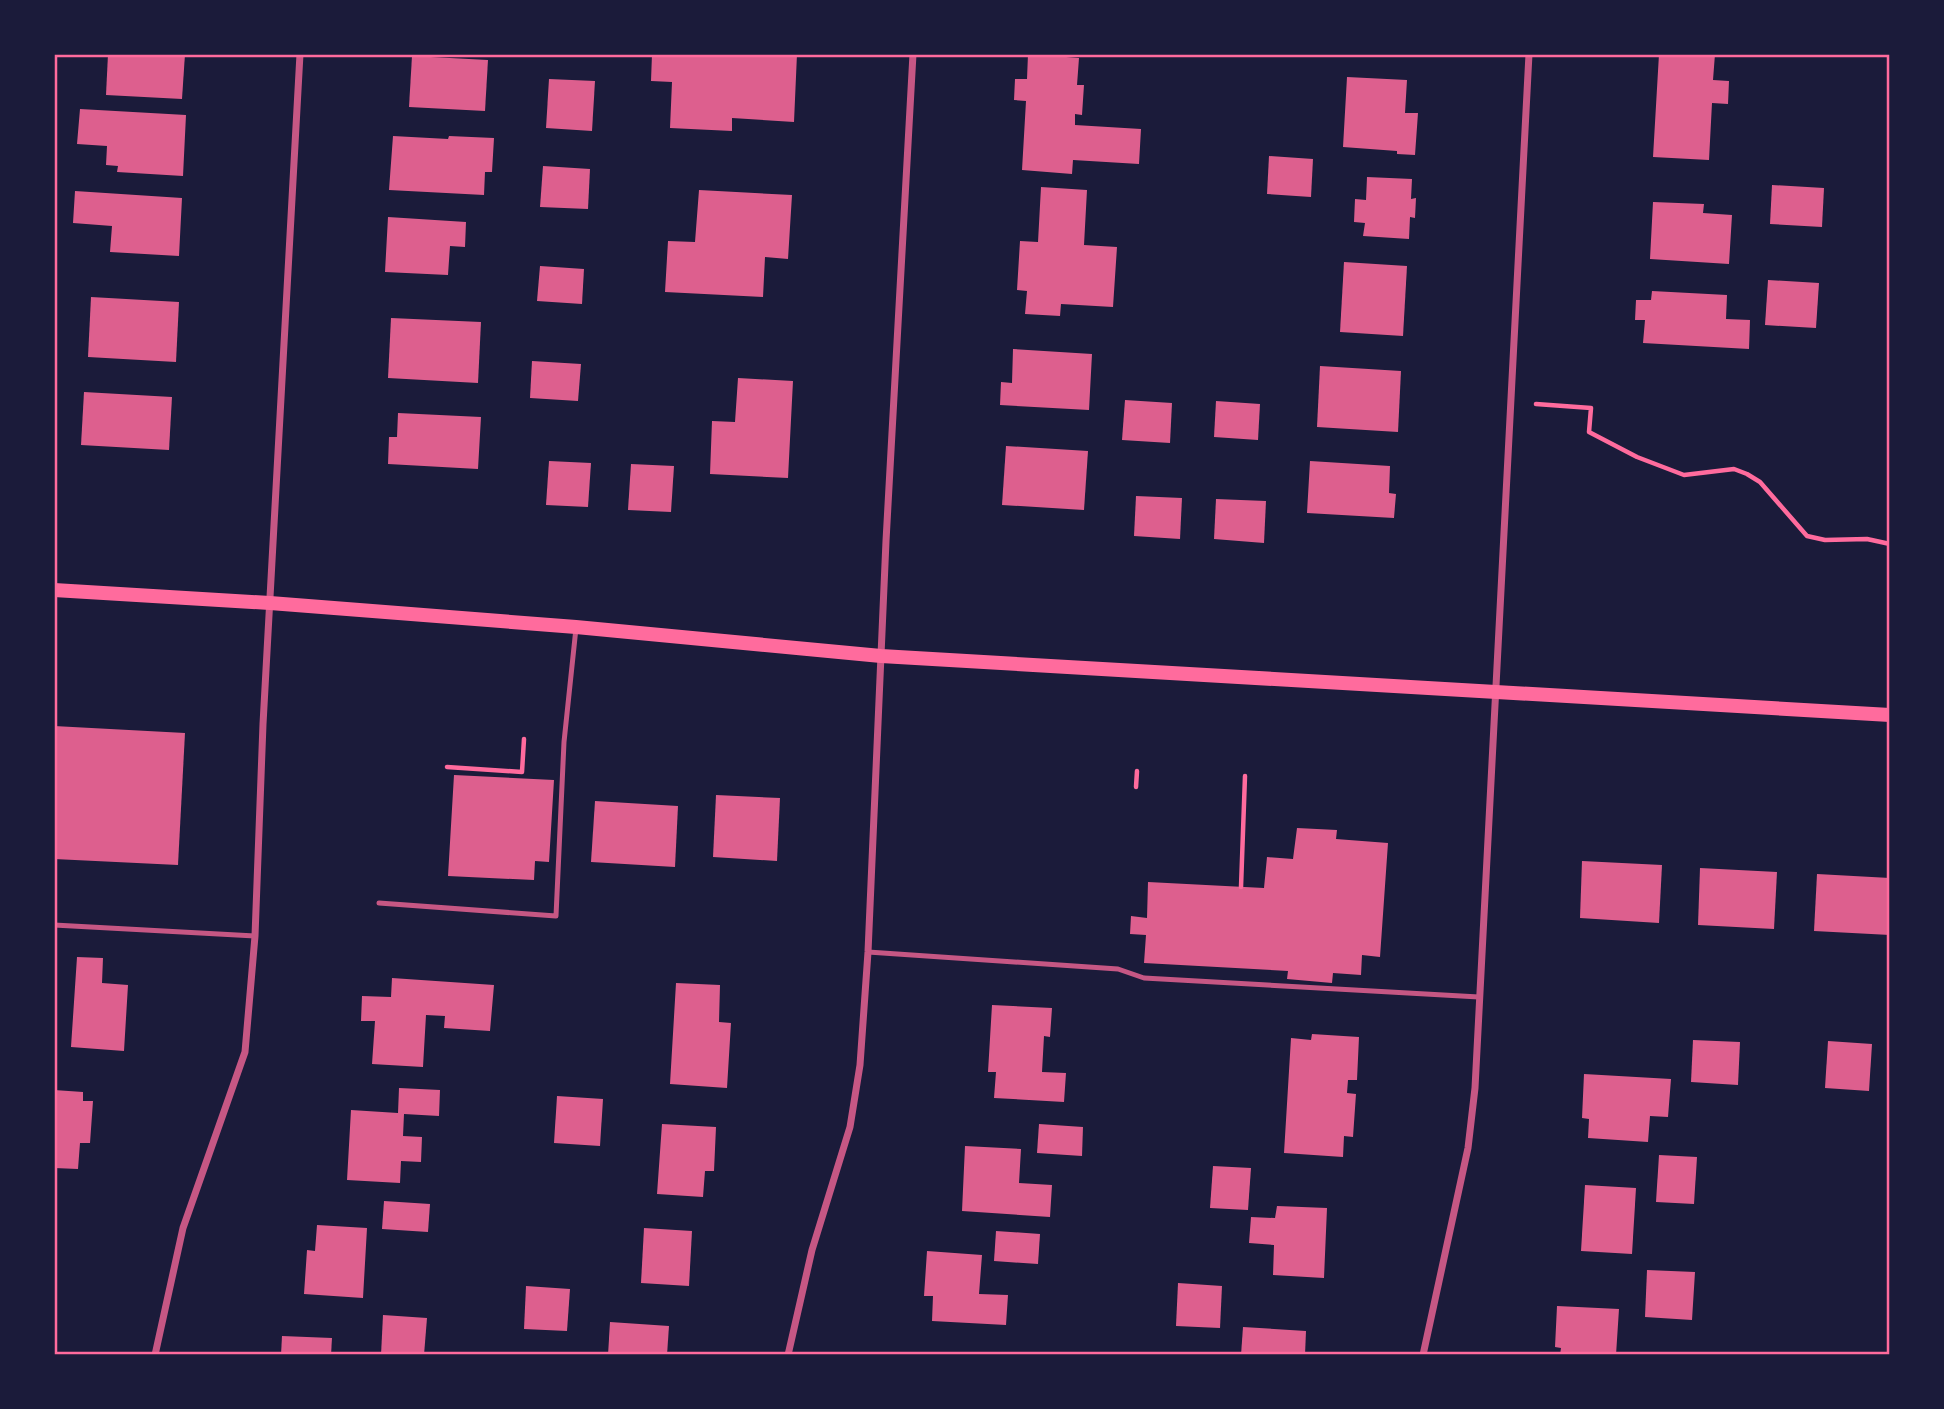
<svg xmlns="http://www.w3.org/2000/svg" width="1944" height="1409" font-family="'Varela Round',sans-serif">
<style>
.building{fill:#dd5f8e}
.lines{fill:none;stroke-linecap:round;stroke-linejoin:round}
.path{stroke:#ff6b9d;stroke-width:4.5}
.service{stroke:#c65784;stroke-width:5}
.minor{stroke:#c65784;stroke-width:7}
.secondary{stroke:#ff6b9d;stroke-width:14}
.neatline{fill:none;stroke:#ff6b9d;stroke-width:2.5}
</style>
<rect width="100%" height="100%" fill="#1b1b3a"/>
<g class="building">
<polygon points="108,54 185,54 182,99 106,95"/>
<polygon points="652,54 797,54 794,122 732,118 732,131 670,128 672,82 651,81"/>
<polygon points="1028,54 1079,58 1077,85 1084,85 1082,115 1075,114 1075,125 1141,129 1139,164 1073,160 1072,174 1022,170 1026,101 1014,100 1015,79 1027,79"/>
<polygon points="1659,54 1715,54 1713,80 1729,81 1728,104 1712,103 1709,160 1653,157"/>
<polygon points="412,56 488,60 485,111 409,107"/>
<polygon points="1347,77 1407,80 1405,113 1418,113 1415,155 1397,154 1397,151 1343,147"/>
<polygon points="549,79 595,81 592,131 546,128"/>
<polygon points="80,109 186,115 183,176 117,172 118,166 106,165 107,146 77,144"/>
<polygon points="393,136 448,139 449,136 494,138 492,172 485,172 484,195 389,190"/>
<polygon points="1269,156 1313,159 1311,197 1267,194"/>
<polygon points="543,166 590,169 588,209 540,207"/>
<polygon points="1367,177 1412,179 1411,199 1416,198 1415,218 1410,217 1409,239 1363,236 1365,223 1354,222 1355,199 1366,200"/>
<polygon points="1772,185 1824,188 1822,227 1770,224"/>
<polygon points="1041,187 1087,190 1084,245 1117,247 1113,307 1061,304 1060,316 1025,314 1027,291 1017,290 1020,241 1038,242"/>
<polygon points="699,190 792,195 788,259 765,257 763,297 665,292 668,241 695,242"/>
<polygon points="75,191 182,198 179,256 110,252 112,226 73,223"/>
<polygon points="1653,202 1704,204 1703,213 1732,215 1729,264 1650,259"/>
<polygon points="388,217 466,222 465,247 450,246 448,275 385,272"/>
<polygon points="1344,262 1407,266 1403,336 1340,332"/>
<polygon points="540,266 584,269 582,304 537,301"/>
<polygon points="1768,280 1819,283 1816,328 1765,325"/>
<polygon points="1652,291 1727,295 1726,319 1750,320 1749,349 1643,343 1645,320 1635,320 1636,300 1651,300"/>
<polygon points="91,297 179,302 176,362 88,357"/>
<polygon points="391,318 481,322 478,383 388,378"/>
<polygon points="1013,349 1092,354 1089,410 1000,405 1001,382 1012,383"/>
<polygon points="532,361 581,364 578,401 530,398"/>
<polygon points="1320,366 1401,371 1398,432 1317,427"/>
<polygon points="738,378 793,381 788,478 710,474 712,421 735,422"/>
<polygon points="84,392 172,397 169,450 81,445"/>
<polygon points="1125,400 1172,403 1170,443 1122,440"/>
<polygon points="1216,401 1260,404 1258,440 1214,437"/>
<polygon points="398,413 481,417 478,469 388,464 389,437 397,437"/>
<polygon points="1006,446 1088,451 1084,510 1002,505"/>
<polygon points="549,461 591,463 588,507 546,505"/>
<polygon points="1310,461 1390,466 1389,493 1396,494 1394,518 1307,513"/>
<polygon points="631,464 674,466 671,512 628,510"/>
<polygon points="1136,496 1182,498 1180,539 1134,536"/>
<polygon points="1216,499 1266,501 1264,543 1214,539"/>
<polygon points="54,726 185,733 178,865 54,859"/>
<polygon points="454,775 554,780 549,862 535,861 534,880 448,876"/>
<polygon points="716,795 780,798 777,861 713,857"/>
<polygon points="595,801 678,806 675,867 591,862"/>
<polygon points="1297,828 1337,830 1336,839 1388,843 1380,957 1362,955 1361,975 1333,973 1332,983 1287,979 1288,971 1144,963 1146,935 1130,934 1131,916 1147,918 1148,882 1264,888 1267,857 1293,859"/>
<polygon points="1582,861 1662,865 1659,923 1580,918"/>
<polygon points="1700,868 1777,872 1774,929 1698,925"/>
<polygon points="1817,874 1890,878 1890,935 1814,931"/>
<polygon points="77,957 103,958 102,983 128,985 124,1051 71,1047"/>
<polygon points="392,978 494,985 490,1031 444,1028 445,1016 426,1015 423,1067 372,1064 375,1021 361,1021 362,996 391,997"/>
<polygon points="676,983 720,985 719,1022 731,1023 727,1088 670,1084"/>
<polygon points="992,1005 1052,1008 1050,1037 1044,1036 1042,1072 1066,1073 1064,1102 994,1098 996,1072 988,1072"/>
<polygon points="1312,1034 1359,1037 1357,1080 1348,1080 1347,1093 1356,1094 1353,1137 1344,1136 1343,1157 1284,1153 1291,1038 1311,1040"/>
<polygon points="1693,1040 1740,1042 1738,1085 1691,1082"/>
<polygon points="1828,1041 1872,1044 1869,1091 1825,1088"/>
<polygon points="1584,1074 1671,1079 1668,1117 1650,1116 1648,1142 1588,1138 1589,1119 1582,1118"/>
<polygon points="399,1088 440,1090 439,1116 404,1114 403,1136 422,1137 421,1162 401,1161 400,1183 347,1180 351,1110 398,1113"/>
<polygon points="54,1090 83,1092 83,1101 93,1101 90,1143 80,1143 78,1169 54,1168"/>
<polygon points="557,1096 603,1099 600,1146 554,1143"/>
<polygon points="662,1124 716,1127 714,1171 705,1171 703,1197 657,1194"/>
<polygon points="1039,1124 1083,1127 1082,1156 1037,1153"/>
<polygon points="965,1146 1021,1149 1019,1183 1052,1185 1050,1217 962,1211"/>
<polygon points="1659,1155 1697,1157 1694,1204 1656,1202"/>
<polygon points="1213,1166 1251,1168 1248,1210 1210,1208"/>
<polygon points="1585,1185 1636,1188 1632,1254 1581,1251"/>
<polygon points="384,1201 430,1204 428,1232 382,1229"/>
<polygon points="1277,1206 1327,1208 1324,1278 1273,1275 1274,1245 1249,1243 1251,1217 1275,1218"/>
<polygon points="317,1225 367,1228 363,1298 304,1294 307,1250 315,1251"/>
<polygon points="644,1228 692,1231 689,1286 641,1283"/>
<polygon points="996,1231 1040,1234 1038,1264 994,1261"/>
<polygon points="927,1251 982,1255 979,1294 1008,1295 1006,1325 932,1321 933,1296 924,1296"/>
<polygon points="1647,1270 1695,1272 1692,1320 1645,1317"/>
<polygon points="1178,1283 1222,1286 1220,1328 1176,1326"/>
<polygon points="526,1286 570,1289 567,1331 524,1329"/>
<polygon points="1557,1306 1619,1309 1616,1355 1560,1355 1561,1348 1555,1347"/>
<polygon points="383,1315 427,1318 424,1355 381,1355"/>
<polygon points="610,1322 669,1326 667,1355 608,1355"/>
<polygon points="1243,1327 1306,1331 1305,1355 1241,1355"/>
<polygon points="282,1336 332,1338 331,1355 281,1355"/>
<polygon points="987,1352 1005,1353 1004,1355 986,1355"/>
</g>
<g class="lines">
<g class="path">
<polyline points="1536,404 1591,408 1589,432 1637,457 1684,475 1734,469 1747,474 1760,482 1807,536 1825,540 1867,539 1890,544"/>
<polyline points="447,767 522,772 524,739"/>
<polyline points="1136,787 1137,771"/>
<polyline points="1241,887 1245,776"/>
</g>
<g class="service">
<polyline points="379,903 556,916 564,742 576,628"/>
<polyline points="54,925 255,936"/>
<polyline points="868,952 1118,969 1144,978 1479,997"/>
</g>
<g class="minor">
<polyline points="155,1355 183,1228 245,1052 255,936 263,724 300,54"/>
<polyline points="788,1355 812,1250 850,1127 860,1065 868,952 886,541 913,54"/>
<polyline points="1423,1355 1468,1148 1475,1088 1529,54"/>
</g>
<polyline class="secondary" points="54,590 270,603 576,627 881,656 1890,715"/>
</g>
<rect width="1944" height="1409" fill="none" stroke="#1b1b3a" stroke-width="112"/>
<rect x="56" y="56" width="1832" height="1297" class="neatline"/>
</svg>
